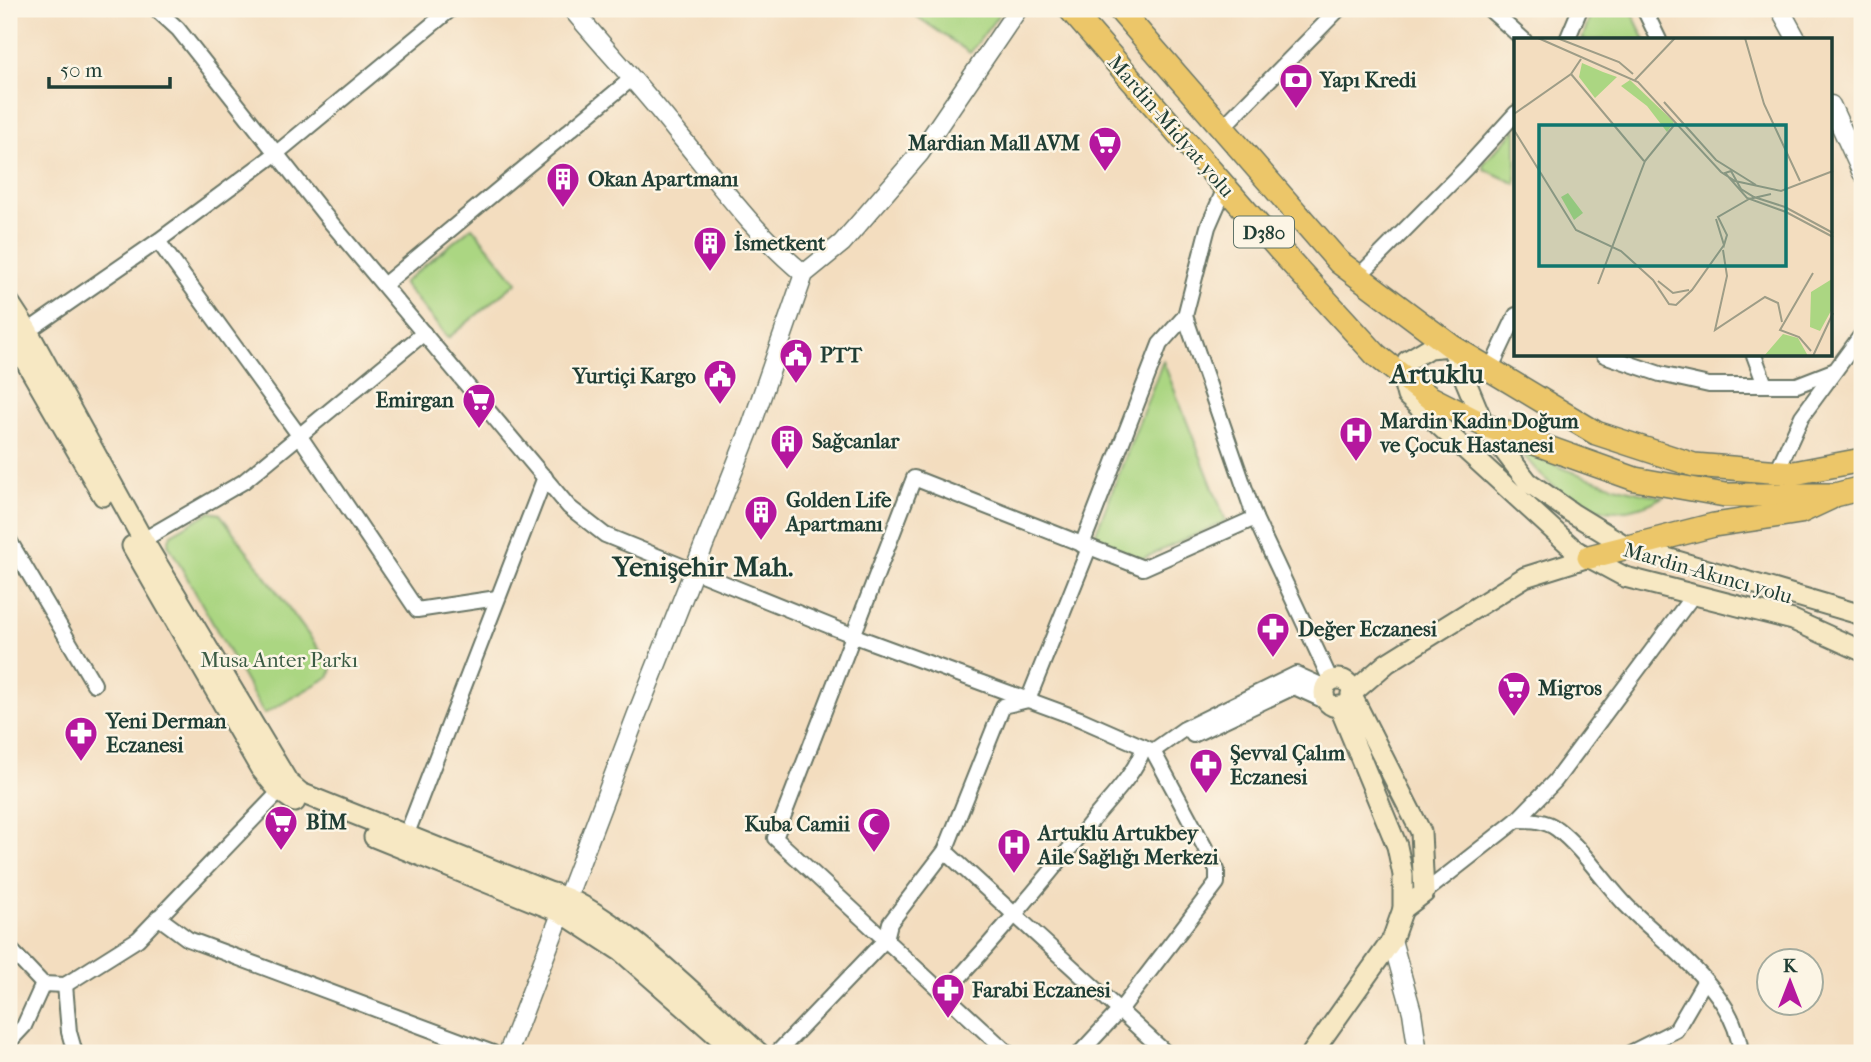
<svg xmlns="http://www.w3.org/2000/svg" width="1871" height="1062" font-family="'IM FELL French Canon',serif">
<style>
.green{fill:#abd682;stroke:#658a5b;stroke-width:2}
.lines{fill:none;stroke-linecap:round;stroke-linejoin:round}
.minor-casing{stroke:#697565;stroke-width:18}
.tertiary-casing{stroke:#697565;stroke-width:21}
.secondary-casing{stroke:#697565;stroke-width:23}
.trunk-casing{stroke:#697565;stroke-width:26}
.minor{stroke:#fff;stroke-width:14}
.tertiary{stroke:#fff;stroke-width:18}
.secondary{stroke:#f7e8c3;stroke-width:19}
.trunk{stroke:#ecc669;stroke-width:23}
.labels{text-anchor:middle;stroke-width:5;stroke-linejoin:round;paint-order:stroke}
.shield{fill:#fcf5e5;stroke:#617469;stroke-width:2}
.shield-label{font-size:19px;font-weight:bold;fill:#1f3d34}
.poi-label{font-size:21px;font-weight:bold;fill:#1f3d34;stroke:#fcf5e5;text-anchor:start}
.street-label{font-size:21px;fill:#1f3d34;stroke:#fcf5e5}
.park-label{font-size:21px;fill:#3b5c44;stroke:#fcf5e5}
.district-label{font-size:28px;font-weight:bold;fill:#1f3d34;stroke:#fcf5e5}
.inset-road{fill:none;stroke:#9e9d87;stroke-width:2}
.view{fill:#0f766e;fill-opacity:0.15;stroke:#0f766e;stroke-width:3.5}
.inset-edge{fill:none;stroke:#1f3d34;stroke-width:3.5}
</style>
<rect width="100%" height="100%" fill="#fcf5e5"/>
<filter id="ink" filterUnits="userSpaceOnUse"><feTurbulence type="fractalNoise" baseFrequency=".0143" numOctaves="2"/><feDisplacementMap in="SourceGraphic" scale="14" xChannelSelector="R" yChannelSelector="G"/><feConvolveMatrix kernelMatrix="1 2 1 2 8 2 1 2 1" color-interpolation-filters="sRGB"/></filter>
<filter id="wash" filterUnits="userSpaceOnUse"><feTurbulence type="fractalNoise" baseFrequency=".00686" numOctaves="4" result="noise"/><feDisplacementMap in="SourceGraphic" scale="28" xChannelSelector="R" yChannelSelector="G"/><feGaussianBlur stdDeviation="1.57" result="paint"/><feColorMatrix in="noise" values="0 0 0 0 0 0 0 0 0 0 0 0 0 0 0 0 0 1.4 0 .05"/><feComposite in="paint" operator="in"/></filter>
<g filter="url(#wash)">
<rect width="100%" height="100%" fill="#f3ddbf"/>
<g class="green">
<polygon points="906,9 1003,9 970,53"/>
<polygon points="1592,9 1630,9 1645,40 1582,40"/>
<polygon points="1516,129 1516,184 1484,169 1483,164"/>
<polygon points="472,227 517,282 448,338 403,283"/>
<polygon points="1163,361 1226,521 1142,559 1093,540"/>
<path d="M1519,449C1566,471 1611,488 1663,497C1604,531 1554,497 1519,449Z"/>
<polygon points="210,512 220,514 332,667 330,676 264,714 168,544 171,534"/>
</g>
</g>
<g filter="url(#ink)">
<g class="lines">
<defs>
<g id="minor">
<polyline points="156,9 178,29 328,219 569,507 605,535 852,635 1080,719 1153,751 1217,870 1217,883 1120,1010 1080,1053"/>
<polyline points="1489,9 1524,40"/>
<polyline points="1644,9 1659,40"/>
<polyline points="1567,40 1580,9"/>
<polyline points="1222,128 1339,9"/>
<polyline points="158,241 301,438 417,610 497,598"/>
<polyline points="1358,277 1466,168 1516,113"/>
<polyline points="385,284 630,80"/>
<polyline points="1185,316 1255,518 1331,681"/>
<polyline points="20,332 28,331 158,241 278,152 451,9"/>
<polyline points="1604,355 1660,374 1709,385 1797,385 1833,371"/>
<polyline points="1754,355 1765,385"/>
<polyline points="1490,370 1516,315"/>
<polyline points="1776,473 1802,416 1862,334"/>
<polyline points="9,540 94,684"/>
<polyline points="143,540 243,482 424,333"/>
<polyline points="1082,545 1160,344 1185,316 1208,227 1225,188"/>
<polyline points="1193,735 1294,687 1327,702"/>
<polyline points="1153,751 1184,729 1296,674 1325,687"/>
<path d="M1517,820C1531,820 1545,820 1557,829C1582,848 1604,882 1626,905C1668,948 1734,988 1741,1053"/>
<polyline points="406,836 545,477"/>
<polyline points="945,851 1166,1053"/>
<polyline points="1424,893 1517,820 1555,781 1694,594"/>
<polyline points="158,917 188,939 493,1053"/>
<polyline points="9,948 43,984 65,985 138,939 285,786"/>
<polyline points="65,985 69,1032 75,1053"/>
<path d="M944,994C996,938 1044,881 1091,822C1109,799 1135,775 1144,747"/>
<polyline points="9,1042 24,1026 43,984"/>
<polyline points="777,1053 886,939 890,923 945,851 1003,706 1028,700 1089,548"/>
<polyline points="1008,1053 775,838 914,478 1143,568 1255,518"/>
<polyline points="1630,1053 1676,1030 1704,982"/>
</g>
<g id="tertiary">
<path d="M572,9C606,50 643,89 676,131C717,181 754,233 804,274"/>
<polyline points="1780,9 1797,40"/>
<polyline points="1831,105 1862,173"/>
<polyline points="1392,940 1412,1012 1418,1053"/>
<polyline points="508,1053 637,714 752,424 804,274 842,243 920,153 1018,9"/>
</g>
<g id="secondary">
<path d="M9,302L28,331L143,540L288,782L301,793L549,892C611,906 709,1009 759,1053"/>
<polyline points="9,333 103,496"/>
<polyline points="132,546 260,768 279,791 295,802"/>
<polyline points="1862,615 1626,546 1572,513 1528,482 1484,425 1451,346 1429,348 1407,361 1402,377 1407,396 1575,550 1625,577 1793,620 1862,651"/>
<circle cx="1338" cy="693" r="14"/>
<polyline points="1339,706 1397,846 1403,875 1403,909 1424,893 1421,832 1351,694 1387,663 1525,577 1589,557"/>
<polyline points="374,837 562,913 622,952 737,1053"/>
<polyline points="1312,1053 1392,940 1403,909"/>
</g>
<g id="trunk">
<polyline points="1070,9 1279,249 1376,355 1429,397 1484,425 1635,479 1725,495 1835,495 1862,488"/>
<polyline points="1119,9 1339,262 1451,346 1596,433 1694,465 1794,473 1862,460"/>
<polyline points="1589,557 1714,525 1800,512 1830,498"/>
</g>
</defs>
<use href="#minor" class="minor-casing"/>
<use href="#tertiary" class="tertiary-casing"/>
<use href="#secondary" class="secondary-casing"/>
<use href="#trunk" class="trunk-casing"/>
<use href="#minor" class="minor"/>
<use href="#tertiary" class="tertiary"/>
<use href="#secondary" class="secondary"/>
<use href="#trunk" class="trunk"/>
</g>
</g>
<defs>
<symbol id="bank-pin" viewBox="-11 -11 22 30"><path d="M0 17L-7.5 6A9.5 9.5 0 1 1 7.5 6Z" fill="#b5179e" stroke="#fcf5e5"/><path d="M-6-4H6V4H-6ZM0-2.3a2.3 2.3 0 1 0 0 4.6a2.3 2.3 0 1 0 0-4.6Z" fill="#fff"/></symbol>
<symbol id="supermarket-pin" viewBox="-11 -11 22 30"><path d="M0 17L-7.5 6A9.5 9.5 0 1 1 7.5 6Z" fill="#b5179e" stroke="#fcf5e5"/><path d="M-6-5.5h2.5l.6 2H6L4.5 2H-2.5L-4.4-4H-6ZM-1.5 3.2a1.3 1.3 0 1 0 .1 0ZM3 3.2a1.3 1.3 0 1 0 .1 0Z" fill="#fff"/></symbol>
<symbol id="building-pin" viewBox="-11 -11 22 30"><path d="M0 17L-7.5 6A9.5 9.5 0 1 1 7.5 6Z" fill="#b5179e" stroke="#fcf5e5"/><path d="M-4-6H4V6H1V3H-1V6H-4ZM-2.5-4.3h1.7v1.8h-1.7ZM.8-4.3h1.7v1.8H.8ZM-2.5-1h1.7V.8h-1.7ZM.8-1h1.7V.8H.8Z" fill="#fff"/></symbol>
<symbol id="civic-pin" viewBox="-11 -11 22 30"><path d="M0 17L-7.5 6A9.5 9.5 0 1 1 7.5 6Z" fill="#b5179e" stroke="#fcf5e5"/><path d="M-.6-6.5H3V-4.5H.6V-3L4-1V1h2V6H-6V1h2V-1L-.6-3ZM-1.2 2.5V6h2.4V2.5Z" fill="#fff"/></symbol>
<symbol id="hospital-pin" viewBox="-11 -11 22 30"><path d="M0 17L-7.5 6A9.5 9.5 0 1 1 7.5 6Z" fill="#b5179e" stroke="#fcf5e5"/><path d="M-5-5h3v3.5h4V-5h3V5h-3V1.5h-4V5h-3Z" fill="#fff"/></symbol>
<symbol id="pharmacy-pin" viewBox="-11 -11 22 30"><path d="M0 17L-7.5 6A9.5 9.5 0 1 1 7.5 6Z" fill="#b5179e" stroke="#fcf5e5"/><path d="M-2-6h4v4h4v4h-4v4h-4v-4h-4v-4h4Z" fill="#fff"/></symbol>
<symbol id="mosque-pin" viewBox="-11 -11 22 30"><path d="M0 17L-7.5 6A9.5 9.5 0 1 1 7.5 6Z" fill="#b5179e" stroke="#fcf5e5"/><path d="M3.5-4.9A6 6 0 1 0 3.5 4.9A5 5 0 1 1 3.5-4.9Z" fill="#fff"/></symbol>
</defs>
<g fill-rule="evenodd">
<use href="#bank-pin" x="1277" y="61" width="38" height="52"/>
<use href="#supermarket-pin" x="1086" y="124" width="38" height="52"/>
<use href="#building-pin" x="544" y="160" width="38" height="52"/>
<use href="#building-pin" x="691" y="224" width="38" height="52"/>
<use href="#civic-pin" x="777" y="336" width="38" height="52"/>
<use href="#civic-pin" x="701" y="357" width="38" height="52"/>
<use href="#supermarket-pin" x="460" y="381" width="38" height="52"/>
<use href="#hospital-pin" x="1337" y="414" width="38" height="52"/>
<use href="#building-pin" x="768" y="422" width="38" height="52"/>
<use href="#building-pin" x="742" y="493" width="38" height="52"/>
<use href="#pharmacy-pin" x="1254" y="610" width="38" height="52"/>
<use href="#supermarket-pin" x="1495" y="669" width="38" height="52"/>
<use href="#pharmacy-pin" x="62" y="714" width="38" height="52"/>
<use href="#pharmacy-pin" x="1187" y="746" width="38" height="52"/>
<use href="#supermarket-pin" x="262" y="803" width="38" height="52"/>
<use href="#mosque-pin" x="855" y="805" width="38" height="52"/>
<use href="#hospital-pin" x="995" y="826" width="38" height="52"/>
<use href="#pharmacy-pin" x="929" y="971" width="38" height="52"/>
</g>
<g class="labels">
<rect class="shield" x="1234" y="216.5" width="60" height="31" rx="5"/>
<g class="shield-label">
<text x="1264" y="239">D380</text>
</g>
<g class="poi-label">
<text x="1320" y="87">Yapı Kredi</text>
<text x="1080" y="150" text-anchor="end">Mardian Mall AVM</text>
<text x="588" y="186">Okan Apartmanı</text>
<text x="734" y="250">İsmetkent</text>
<text x="820" y="362">PTT</text>
<text x="696" y="383" text-anchor="end">Yurtiçi Kargo</text>
<text x="454" y="407" text-anchor="end">Emirgan</text>
<text x="1380" y="428">Mardin Kadın Doğum<tspan x="1380" dy="24">ve Çocuk Hastanesi</tspan></text>
<text x="812" y="448">Sağcanlar</text>
<text x="786" y="507">Golden Life<tspan x="786" dy="24">Apartmanı</tspan></text>
<text x="1298" y="636">Değer Eczanesi</text>
<text x="1538" y="695">Migros</text>
<text x="106" y="728">Yeni Derman<tspan x="106" dy="24">Eczanesi</tspan></text>
<text x="1230" y="760">Şevval Çalım<tspan x="1230" dy="24">Eczanesi</tspan></text>
<text x="306" y="829">BİM</text>
<text x="850" y="831" text-anchor="end">Kuba Camii</text>
<text x="1038" y="840">Artuklu Artukbey<tspan x="1038" dy="24">Aile Sağlığı Merkezi</tspan></text>
<text x="972" y="997">Farabi Eczanesi</text>
</g>
<g class="street-label">
<text transform="translate(1171 126) rotate(49)" y="7">Mardin-Midyat yolu</text>
<text transform="translate(1708 573) rotate(16)" y="7">Mardin-Akıncı yolu</text>
</g>
<g class="park-label">
<text x="279" y="667">Musa Anter Parkı</text>
</g>
<g class="district-label">
<text x="1437" y="383">Artuklu</text>
<text x="703" y="576">Yenişehir Mah.</text>
</g>
</g>
<g transform="translate(1514 38)">
<rect width="318" height="318" fill="#f3ddbf"/>
<path d="M68,25L89,34L103,39L81,60L65,39ZM116,42L160,84L153,94L133,68L107,48ZM54,155L69,175L60,182L47,159ZM318,241V271L306,293L296,289L297,254ZM269,296L284,300L294,318H250Z" fill="#abd682"/>
<path class="inset-road" d="M24,0L124,44L207,134L221,143L267,153L319,133M43,0L105,24L119,36M231,0L250,66L286,143M57,36L130,123M121,42L161,0M150,64L202,122L242,147M0,76L57,36L67,21M0,92L62,192L107,213L139,242L155,266L162,267L178,252L210,207M235,161L257,156M202,181L210,207L213,197L204,179L235,161M319,195L271,169L240,159L227,151L217,133L211,135L233,160L272,174L319,199M209,212L213,238L201,292L251,259L264,265L268,284M144,243L159,255L175,252M84,246L131,123L161,86M297,313L285,299L266,292L299,235M299,318L319,275"/>
<path class="view" d="M25,87H272V228H25Z"/>
<rect width="318" height="318" class="inset-edge"/>
</g>
<rect width="1871" height="1062" fill="none" stroke="#fcf5e5" stroke-width="35"/>
<g transform="translate(1790 982)"><circle r="33" fill="#fcf5e5" stroke="#a4ab9e" stroke-width="2"/>
<path d="M0-5L12 26L0 18L-12 26Z" fill="#b5179e"/>
<text y="-10" font-size="19" font-weight="bold" text-anchor="middle" fill="#1f3d34">K</text>
</g>
<path d="M49 77v10h121v-10" fill="none" stroke="#1f3d34" stroke-width="3.5"/>
<text x="60" y="77" font-size="21" fill="#1f3d34" stroke="#fcf5e5" stroke-width="5" paint-order="stroke">50 m</text>
</svg>
